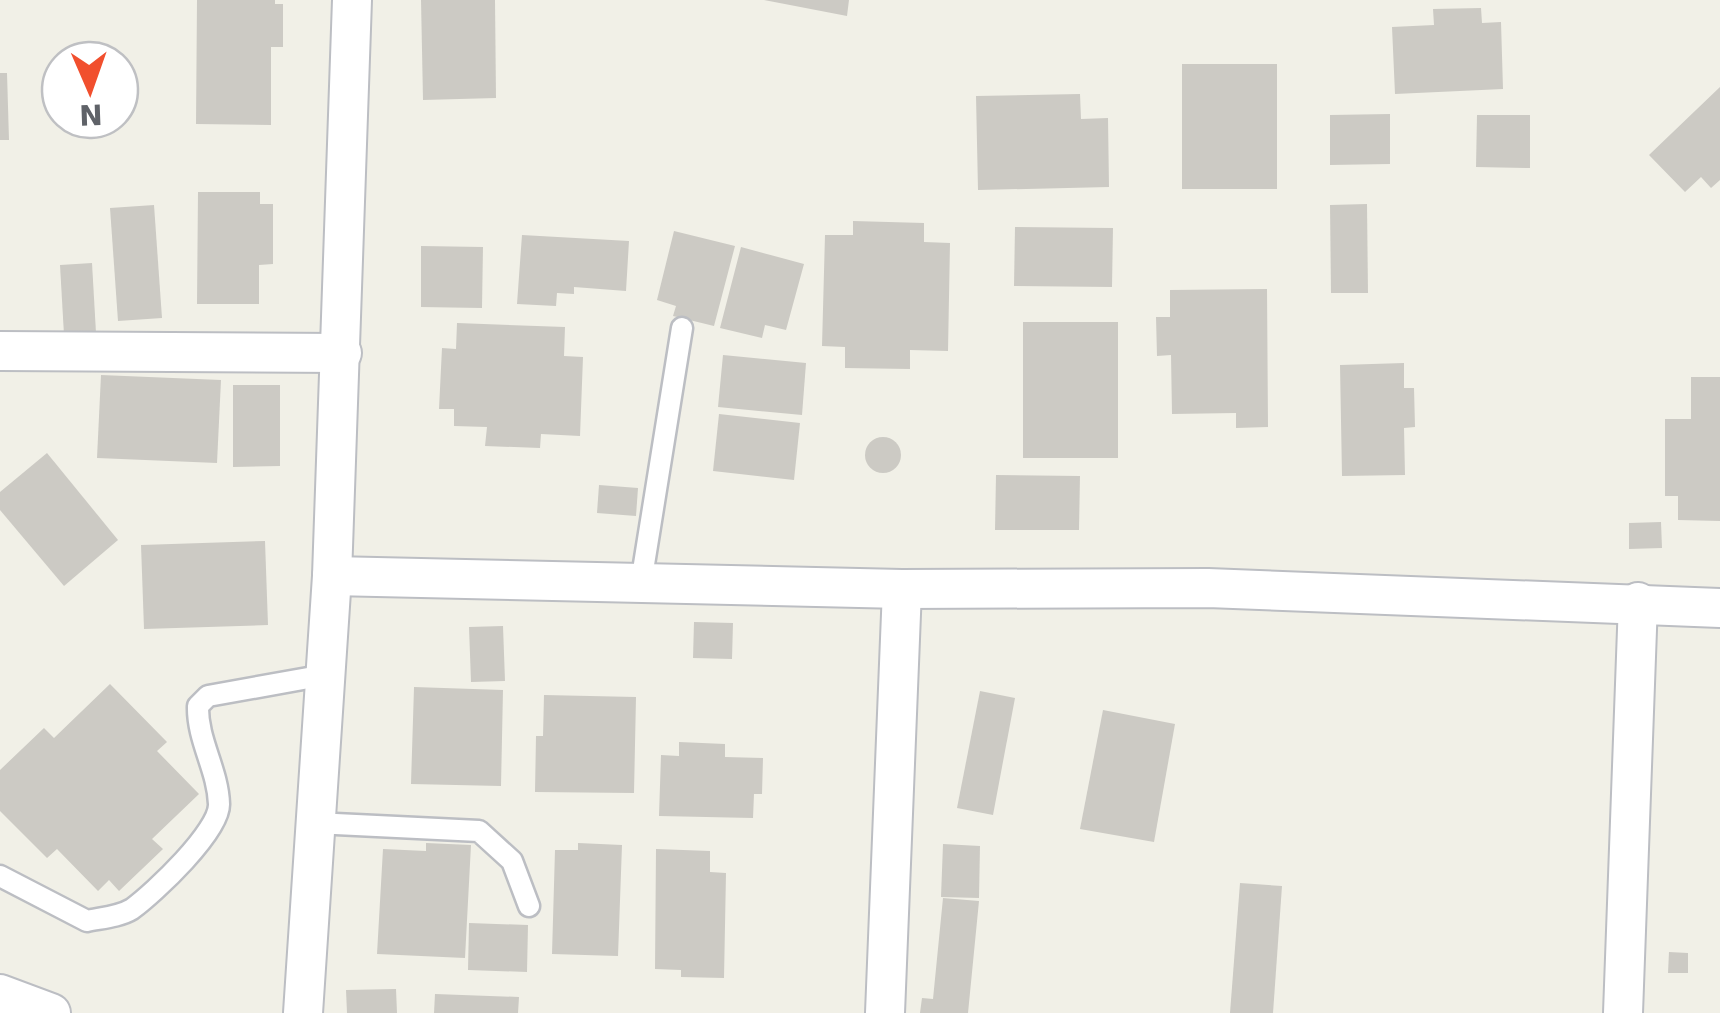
<svg xmlns="http://www.w3.org/2000/svg" width="1720" height="1013" font-family="'DejaVu Sans',sans-serif">
<style>
.building{fill:#cccac4}
.lines{fill:none;stroke-linecap:round;stroke-linejoin:round}
.service-casing{stroke:#bcbec3;stroke-width:25}
.minor-casing{stroke:#bcbec3;stroke-width:42}
.service{stroke:#fff;stroke-width:20}
.minor{stroke:#fff;stroke-width:38}
</style>
<rect width="100%" height="100%" fill="#f1f0e7"/>
<g class="building">
<polygon points="197,0 275,0 275,4 283,4 283,47 271,47 271,125 196,124"/>
<polygon points="421,0 495,0 496,98 423,100"/>
<polygon points="764,0 849,0 847,16"/>
<polygon points="1481,8 1482,23 1501,22 1503,89 1395,94 1392,27 1434,25 1433,9"/>
<rect x="1182" y="64" width="95" height="125"/>
<polygon points="0,73 7,73 9,140 0,140"/>
<polygon points="1720,87 1720,180 1711,188 1701,177 1685,192 1649,155"/>
<polygon points="1080,94 1081,119 1108,118 1109,187 978,190 976,96"/>
<polygon points="1390,114 1390,164 1330,165 1330,115"/>
<polygon points="1477,115 1530,115 1530,168 1476,167"/>
<polygon points="198,192 260,192 260,204 273,204 273,264 259,265 259,304 197,304"/>
<polygon points="1367,204 1368,293 1331,293 1330,205"/>
<polygon points="154,205 162,318 118,321 110,208"/>
<polygon points="853,221 924,223 924,242 950,243 948,351 910,350 910,369 845,368 845,347 822,346 825,235 853,235"/>
<polygon points="1015,227 1113,228 1112,287 1014,286"/>
<polygon points="674,231 735,246 714,326 673,316 676,306 657,300"/>
<polygon points="522,235 629,241 626,291 574,287 574,294 557,293 556,306 517,304"/>
<polygon points="421,246 483,247 482,308 421,307"/>
<polygon points="741,247 804,264 786,330 765,325 762,338 720,328"/>
<polygon points="92,263 96,333 64,335 60,265"/>
<polygon points="1267,289 1268,427 1236,428 1236,413 1172,414 1171,355 1157,356 1156,317 1170,317 1170,290"/>
<rect x="1023" y="322" width="95" height="136"/>
<polygon points="457,323 565,327 564,356 583,357 580,436 541,434 540,448 485,446 487,427 454,426 454,409 439,409 442,348 456,349"/>
<polygon points="723,355 806,363 802,415 718,407"/>
<polygon points="1404,363 1404,388 1414,388 1415,427 1404,428 1405,475 1342,476 1340,365"/>
<polygon points="101,375 221,380 217,463 97,458"/>
<polygon points="1691,377 1720,377 1720,521 1678,520 1678,496 1665,496 1665,419 1691,419"/>
<polygon points="233,385 280,385 280,466 233,467"/>
<polygon points="719,414 800,423 794,480 713,471"/>
<circle cx="883" cy="455" r="18"/>
<polygon points="47,453 118,540 64,586 0,510 0,492"/>
<polygon points="996,475 1080,476 1079,530 995,530"/>
<polygon points="599,485 638,488 636,516 597,513"/>
<polygon points="1661,522 1662,548 1629,549 1629,523"/>
<polygon points="265,541 268,625 144,629 141,545"/>
<polygon points="694,622 733,623 732,659 693,658"/>
<polygon points="503,626 505,681 471,682 469,627"/>
<polygon points="110,684 167,742 157,751 199,794 152,839 163,849 119,891 109,880 98,891 57,849 47,858 0,811 0,770 44,728 54,738"/>
<polygon points="414,687 503,690 501,786 411,784"/>
<polygon points="980,691 1015,698 993,815 957,808"/>
<polygon points="544,695 636,697 634,793 535,792 536,736 543,736"/>
<polygon points="1103,710 1175,724 1154,842 1080,829"/>
<polygon points="679,742 725,744 725,757 763,758 762,794 754,794 753,818 659,816 661,755 679,756"/>
<polygon points="426,843 471,845 465,958 377,954 383,849 426,851"/>
<polygon points="578,843 622,845 618,956 552,954 555,850 578,850"/>
<polygon points="943,844 980,846 979,898 941,897"/>
<polygon points="656,849 710,851 710,872 726,873 724,978 681,977 681,970 655,969"/>
<polygon points="1240,883 1282,886 1273,1013 1230,1013"/>
<polygon points="943,898 979,901 968,1013 920,1013 922,998 933,999"/>
<polygon points="469,923 528,925 527,972 468,970"/>
<polygon points="1669,952 1688,953 1688,973 1668,973"/>
<polygon points="396,989 397,1013 347,1013 346,990"/>
<polygon points="435,994 519,997 518,1013 434,1013"/>
</g>
<g class="lines">
<defs>
<g id="service">
<polyline points="641,583 682,328"/>
<polyline points="315,823 479,831 512,861 529,906"/>
<path d="M0,876L87,921C101,918 119,917 132,909C154,893 220,831 219,804C218,770 197,740 198,706L208,696L325,675"/>
</g>
<g id="minor">
<polyline points="0,351 342,353"/>
<polyline points="332,576 902,589 1208,588 1720,608"/>
<polyline points="0,994 51,1013"/>
<polyline points="303,1013 332,576 352,0"/>
<polyline points="885,1013 902,589"/>
<polyline points="1623,1013 1638,602"/>
</g>
</defs>
<use href="#service" class="service-casing"/>
<use href="#minor" class="minor-casing"/>
<use href="#service" class="service"/>
<use href="#minor" class="minor"/>
</g>
<g transform="translate(90 90) rotate(178)"><circle r="48" fill="#ffffff" stroke="#bfc0c3" stroke-width="2.5"/>
<path d="M0-8L18 38L0 25L-18 38Z" fill="#f14f2e"/>
<text y="-15" font-size="28" font-weight="bold" text-anchor="middle" fill="#5f6268">N</text>
</g>
</svg>
